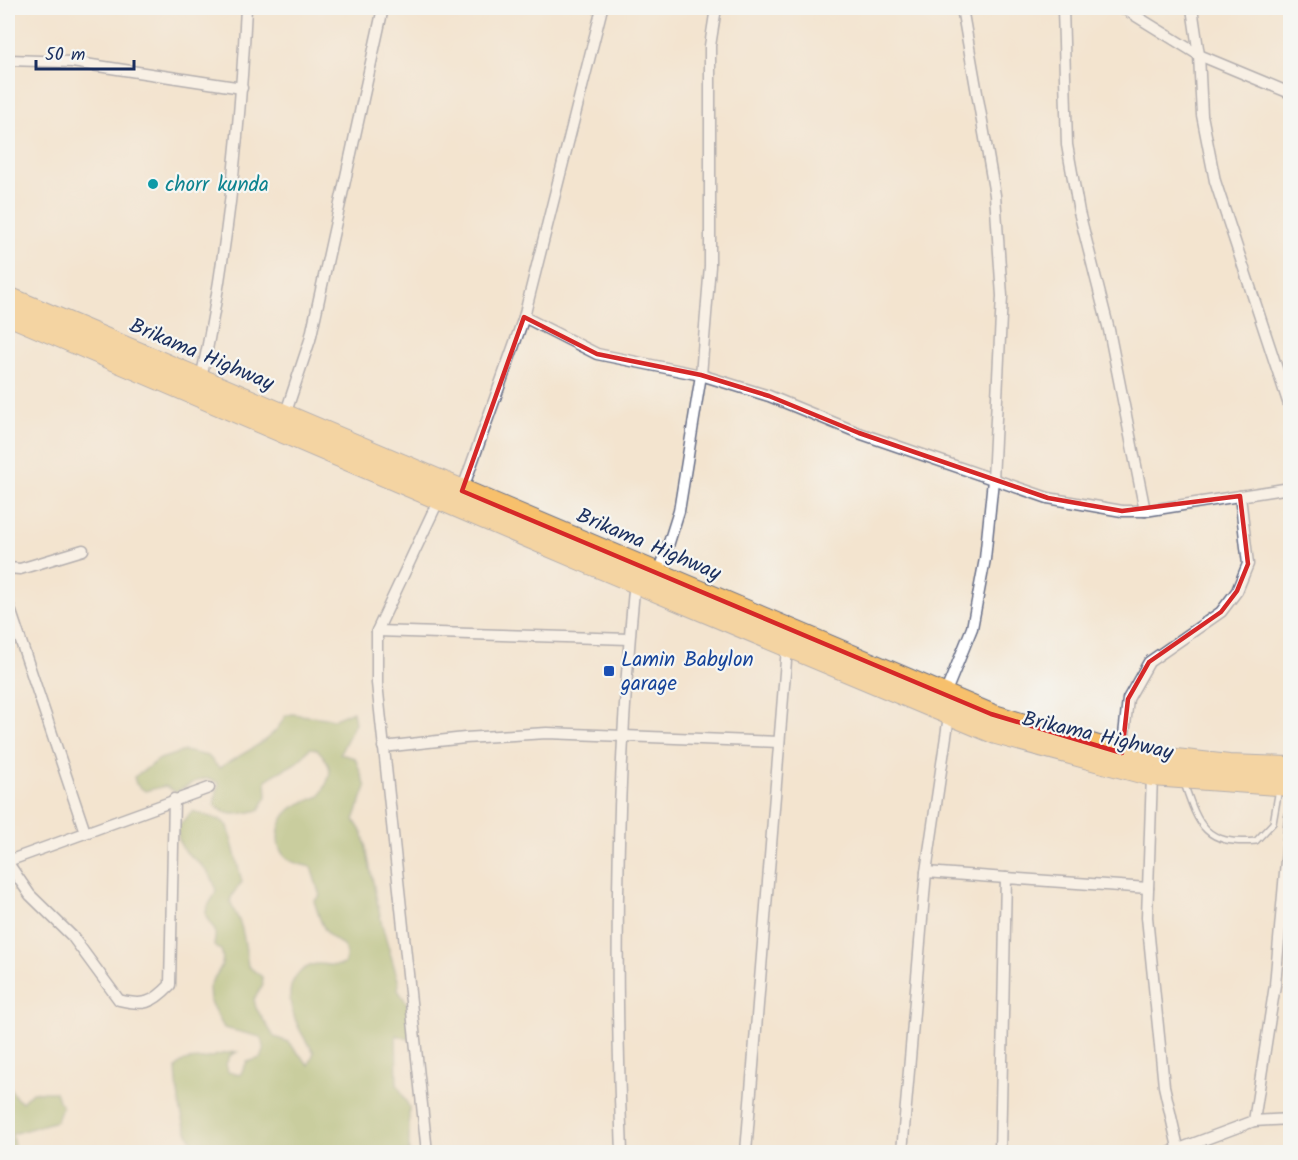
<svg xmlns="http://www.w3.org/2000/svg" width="1298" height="1160" font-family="Kalam,sans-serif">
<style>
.forest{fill:#98b264;stroke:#5a7061;stroke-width:1.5}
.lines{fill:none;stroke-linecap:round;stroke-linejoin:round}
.lane-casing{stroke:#676e86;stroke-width:8}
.street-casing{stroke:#676e86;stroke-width:13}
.highway-casing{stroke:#676e86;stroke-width:22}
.lane{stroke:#fff;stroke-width:5}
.street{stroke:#fff;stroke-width:10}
.highway{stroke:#f7c06c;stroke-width:20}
.marked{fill:none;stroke:#d62828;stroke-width:4.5;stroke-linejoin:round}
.culture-dot{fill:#0f9aa8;stroke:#f6f6f2;stroke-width:2}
.transit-dot{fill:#1a4fb4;stroke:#f6f6f2;stroke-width:2}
.labels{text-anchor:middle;stroke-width:4.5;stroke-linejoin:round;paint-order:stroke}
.culture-label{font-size:21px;fill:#0d838f;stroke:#f6f6f2;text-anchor:start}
.street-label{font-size:21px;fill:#1b2f5e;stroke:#f6f6f2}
.transit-label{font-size:21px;fill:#164399;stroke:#f6f6f2;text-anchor:start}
</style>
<rect width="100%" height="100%" fill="#f6f6f2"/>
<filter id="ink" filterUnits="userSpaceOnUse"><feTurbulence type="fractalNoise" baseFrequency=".0167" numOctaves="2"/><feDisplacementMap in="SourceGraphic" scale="12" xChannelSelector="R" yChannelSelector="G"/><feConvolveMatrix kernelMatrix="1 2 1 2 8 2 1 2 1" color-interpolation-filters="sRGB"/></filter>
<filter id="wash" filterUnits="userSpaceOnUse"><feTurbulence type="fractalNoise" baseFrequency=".008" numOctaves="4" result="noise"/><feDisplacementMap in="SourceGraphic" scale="24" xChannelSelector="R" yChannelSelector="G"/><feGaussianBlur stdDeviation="1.35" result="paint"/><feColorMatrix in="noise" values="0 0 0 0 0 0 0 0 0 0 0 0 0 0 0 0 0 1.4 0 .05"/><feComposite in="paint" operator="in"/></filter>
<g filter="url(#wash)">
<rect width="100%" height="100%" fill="#f3e4cf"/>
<g class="forest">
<path d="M353,711L355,723L340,754L355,758L366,787L354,820L363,834L382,925L399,983L398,990L407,1003L413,1033L408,1039L396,1035L397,1084L409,1107V1152H199C180,1127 178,1099 176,1068C186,1056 194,1061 208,1058C220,1055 223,1052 237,1052L230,1056L226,1064L228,1072L240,1075L247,1062L261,1058L264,1051L261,1037L224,1028L210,1002L209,987C215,973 227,967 221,950L214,946C214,942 216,936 215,932C214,925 204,920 206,911C210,896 222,897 211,877C198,854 176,858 178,826L193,811L222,821L228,826L242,882C223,905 231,900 240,923C245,936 246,953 248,966L262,977L263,985L254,999L256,1008L274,1037L288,1042L309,1065L314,1052C297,1030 271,981 312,965C323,961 332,969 344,964C352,946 338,944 328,934C320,925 318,912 314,901L320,896L311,867C303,865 294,864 288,859C272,848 277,821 290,810C297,803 311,800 320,796C332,774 335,768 317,749L310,748C297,767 284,767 266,780L267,796L259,810C241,814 227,819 214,804L219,784C204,771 191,785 176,792L165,786L145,791L136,784L134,777L160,759L184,751L208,756L219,768C240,754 275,741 285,716L292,714L335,719Z"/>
<polygon points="8,1085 17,1099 22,1102 32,1092 55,1092 62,1107 57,1121 12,1134 15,1152 8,1152"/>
</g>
</g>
<g filter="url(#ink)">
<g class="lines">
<defs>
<path id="lane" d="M1184,783C1199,827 1205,845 1256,841L1273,823L1279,789"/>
<g id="street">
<polyline points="1063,8 1067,145 1079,212 1109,330 1145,511"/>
<polyline points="1123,8 1199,55 1290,93"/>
<polyline points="1192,8 1199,55 1202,115 1215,181 1290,408"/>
<polyline points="8,60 72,62 242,88"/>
<polyline points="524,317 597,354 701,375 769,396 859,433 1048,498 1122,511 1145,511 1290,488"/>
<path d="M201,379C227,257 240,132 246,8"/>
<polyline points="285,415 310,340 383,8"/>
<polyline points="462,491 524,317 602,8"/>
<polyline points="8,568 20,569 83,550"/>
<polyline points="659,574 679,511 701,375 710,266 710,46 716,8"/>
<polyline points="8,603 85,832"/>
<polyline points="377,631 629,639"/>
<polyline points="945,694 972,628 985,559 993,480 1002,296 995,195 962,8"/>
<polyline points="383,747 465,738 547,733 779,742"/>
<polyline points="1122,753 1128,699 1149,662 1221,612 1237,591 1248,564 1240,496"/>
<polyline points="1152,776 1147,917 1164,1086 1179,1152"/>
<polyline points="8,861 209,788"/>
<path d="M8,863L30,895L72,936L119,1000C143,1006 152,1004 170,985L174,799"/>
<polyline points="926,872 1006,878"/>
<polyline points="1254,1121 1275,985 1290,816"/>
<polyline points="427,1152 377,683 377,631 439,499"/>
<path d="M622,1152C614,962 616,770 635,580"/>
<polyline points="746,1152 787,648"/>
<polyline points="902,1152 926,872 949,716"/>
<polyline points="1000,1152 1006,878 1148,888"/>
<polyline points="1171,1152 1254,1121 1290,1119"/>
</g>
<g id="highway">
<polyline points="8,297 991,714 1122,753 1229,765 1290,767"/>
<polyline points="8,315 583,561 996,734 1152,776 1290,786"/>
</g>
</defs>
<use href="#lane" class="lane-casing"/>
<use href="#street" class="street-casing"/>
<use href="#highway" class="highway-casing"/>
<use href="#lane" class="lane"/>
<use href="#street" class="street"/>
<use href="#highway" class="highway"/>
</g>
</g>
<path d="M0 0H1298V1160H0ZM524,317L597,354L701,375L769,396L859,433L1048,498L1122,511L1240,496L1248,564L1237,591L1221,612L1149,662L1128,699L1122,753L991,714L462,491Z" fill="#f3e4cf" fill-opacity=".55" fill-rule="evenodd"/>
<path class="marked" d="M524,317L597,354L701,375L769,396L859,433L1048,498L1122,511L1240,496L1248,564L1237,591L1221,612L1149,662L1128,699L1122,753L991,714L462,491Z"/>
<circle class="culture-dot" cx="153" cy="184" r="6"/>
<rect class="transit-dot" x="603" y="665" width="12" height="12" rx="3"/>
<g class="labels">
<g class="culture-label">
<text x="165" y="191">chorr kunda</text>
</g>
<g class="street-label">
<text transform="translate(202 354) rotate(23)" y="7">Brikama Highway</text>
<text transform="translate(649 544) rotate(23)" y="7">Brikama Highway</text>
<text transform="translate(1098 735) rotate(13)" y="7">Brikama Highway</text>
</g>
<g class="transit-label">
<text x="621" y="666">Lamin Babylon<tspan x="621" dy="24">garage</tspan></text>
</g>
</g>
<rect width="1298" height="1160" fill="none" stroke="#f6f6f2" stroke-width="30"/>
<path d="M36 60v9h98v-9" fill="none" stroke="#1b2f5e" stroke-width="3"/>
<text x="45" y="60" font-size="18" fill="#1b2f5e" stroke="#f6f6f2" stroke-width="4.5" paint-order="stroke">50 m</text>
</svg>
